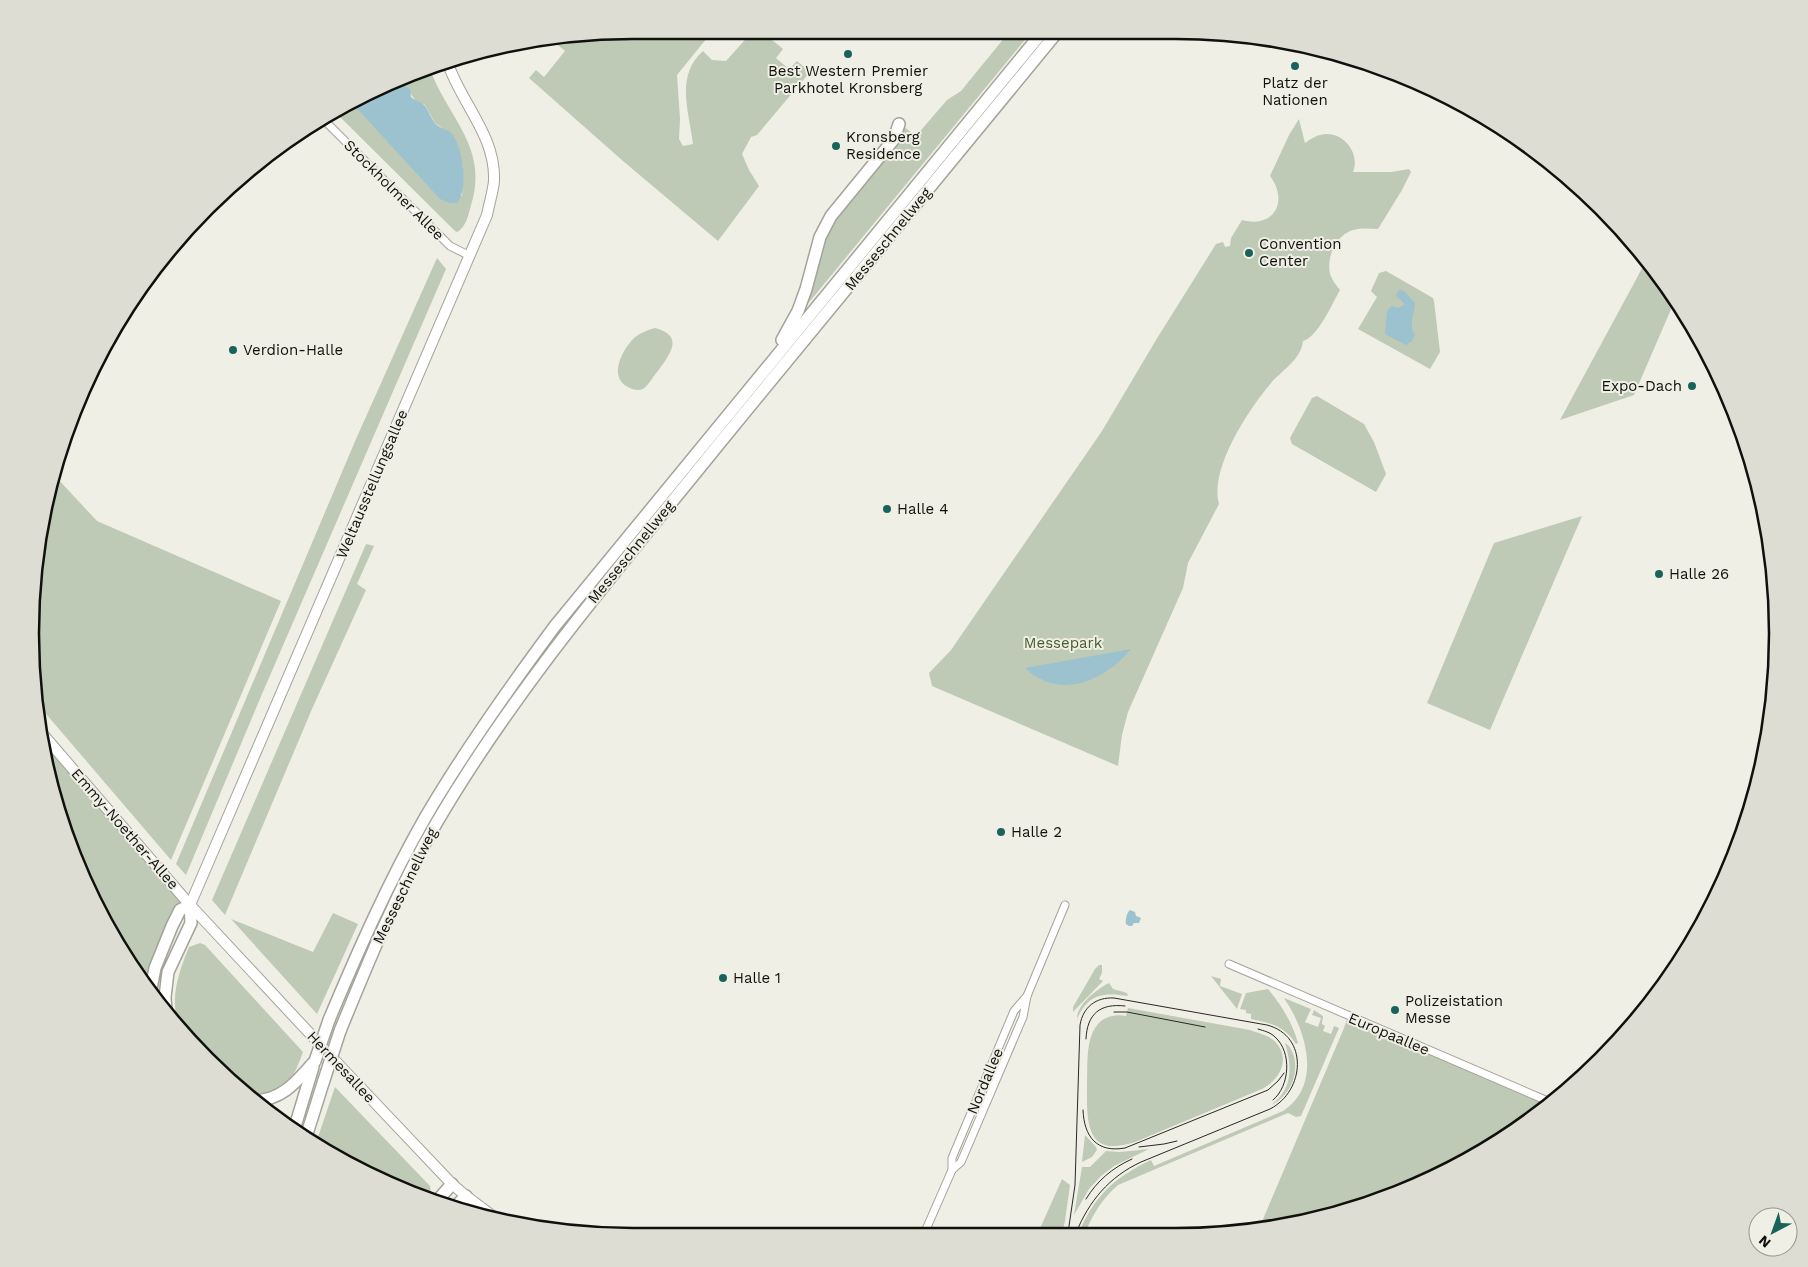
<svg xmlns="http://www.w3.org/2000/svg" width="1808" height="1267" font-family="'Work Sans',sans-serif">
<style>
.green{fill:#becab5}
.water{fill:#9cc2d0}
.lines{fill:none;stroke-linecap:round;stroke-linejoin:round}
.minor-casing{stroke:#a4a29a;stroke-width:9}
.secondary-casing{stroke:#a4a29a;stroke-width:12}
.trunk-casing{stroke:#a4a29a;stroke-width:14}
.minor{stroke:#fff;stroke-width:7}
.secondary{stroke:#fff;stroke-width:10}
.trunk{stroke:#fff;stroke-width:11}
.tram{stroke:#292926;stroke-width:1}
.trunk-bridge-casing{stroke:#a4a29a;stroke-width:14;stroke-linecap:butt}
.trunk-bridge{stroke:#fff;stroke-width:11}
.poi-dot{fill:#1a635a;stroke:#f0efe5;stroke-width:2}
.labels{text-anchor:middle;stroke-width:4;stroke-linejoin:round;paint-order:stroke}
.poi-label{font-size:15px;fill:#10100d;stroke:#f0efe5;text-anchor:start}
.street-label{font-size:15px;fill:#10100d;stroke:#f0efe5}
.park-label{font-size:15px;fill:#465e30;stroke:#f0efe5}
.rim{fill:none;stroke:#10100d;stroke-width:2.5}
</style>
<rect width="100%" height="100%" fill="#f0efe5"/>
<g class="green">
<path d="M633,30H707L703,35L707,38L677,75L680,119L679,139L683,146L693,144C689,111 675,76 703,51L712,60L726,61L752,32C765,33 773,41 783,49L776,58L789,69L797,61L810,72L757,135L751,137L742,154L749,170L759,186L718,241L623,161L529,78L536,70L544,77L565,51L553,41Z"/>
<polygon points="999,30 1033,30 806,306 823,241 833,219 903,126 916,136 947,100 961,91 1005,37"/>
<path d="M429,67C448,119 491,148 470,209C468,217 465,228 457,232L455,231L335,112L352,103L462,196L463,166L452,134L435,123L425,105L415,100L404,84L395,80Z"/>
<path d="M1299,119L1305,143C1312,138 1318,134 1327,134C1346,134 1360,155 1353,172H1391L1409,169L1411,172L1402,190L1378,229C1371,229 1364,228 1358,229C1338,231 1326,255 1330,274C1332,280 1336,285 1340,290C1332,304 1318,337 1303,341C1301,360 1282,370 1271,383C1249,409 1209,469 1219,504L1188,563L1183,588L1128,712L1122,735L1118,766L932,686L929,673L951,650L1102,431L1156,340L1216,244L1223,242L1225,247L1230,246L1231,238L1242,220C1274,229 1289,201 1270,176L1289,135Z"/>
<polygon points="437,258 446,269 262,694 186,875 176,864 356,439"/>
<polygon points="1646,261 1675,300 1634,395 1560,420"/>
<polygon points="1386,271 1433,298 1434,301 1440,352 1430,369 1358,329 1377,297 1371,291 1379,273"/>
<path d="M655,328C685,336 670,354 658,371C653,376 649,385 643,389C638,391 633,390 628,387C608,377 622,350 634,338C640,333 647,330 655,328Z"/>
<polygon points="1317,396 1364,424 1374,442 1386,474 1376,492 1292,444 1290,438 1312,398"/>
<polygon points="56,477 97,521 281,601 171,860 35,701 35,554"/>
<polygon points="1582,516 1490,730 1427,703 1494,543"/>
<polygon points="366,544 374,546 357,584 366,590 312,709 225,915 212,900"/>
<polygon points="40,731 190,905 180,910 151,989 92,900 62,827"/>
<polygon points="333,913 358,924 317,1014 231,919 313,952"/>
<path d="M200,943L205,945L303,1052C292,1084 282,1094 247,1094L182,1034C168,1003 177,976 189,947Z"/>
<polygon points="1099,965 1102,965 1102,973 1099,979 1103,981 1073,1012 1073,1007 1095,969"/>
<polygon points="1211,976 1221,979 1220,986 1242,994 1237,1009"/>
<path d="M1109,983L1113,989L1127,993L1128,996C1103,992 1088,994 1077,1019C1077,1004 1096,990 1109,983Z"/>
<path d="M1268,989C1282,1006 1292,1022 1298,1043L1296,1044C1284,1026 1271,1023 1251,1019V1014L1246,1013V1010L1240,1009L1246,993Z"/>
<path d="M1284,998L1311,1009L1305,1022L1318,1027L1321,1018L1312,1015L1314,1010L1323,1016L1322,1024L1325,1026L1323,1031L1331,1034L1334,1026L1339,1028L1301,1116L1296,1117L1288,1113L1118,1185C1102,1199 1093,1214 1085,1233H1079C1094,1196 1115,1177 1151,1160L1154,1166L1283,1111C1323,1085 1306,1030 1284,998Z"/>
<path d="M1128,1008L1250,1030C1257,1033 1265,1034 1272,1039C1292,1055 1282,1079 1262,1089L1135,1142C1084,1159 1087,1120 1087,1083C1088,1065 1085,1039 1098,1024C1105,1016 1116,1014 1126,1016Z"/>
<polygon points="1348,1016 1550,1102 1441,1175 1331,1216 1258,1231 1344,1028"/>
<path d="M1285,1043C1290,1046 1292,1051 1294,1056C1299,1077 1289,1095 1272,1105C1274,1102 1279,1099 1282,1094C1293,1080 1290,1059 1285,1043Z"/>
<polygon points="335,1087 430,1186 431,1193 429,1198 367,1175 316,1143"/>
<polygon points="1085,1135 1096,1147 1097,1150 1092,1157 1082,1162"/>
<polygon points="1149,1149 1114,1166 1101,1176 1089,1189 1074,1215 1082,1167 1090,1167 1106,1151 1120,1152"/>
<polygon points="1062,1179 1070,1185 1065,1221 1062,1233 1038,1233"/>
</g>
<g class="water">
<path d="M395,80L410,89L411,97C415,101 421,101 424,105C429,110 431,120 437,125C442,129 449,129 453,135C463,150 469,189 457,203H449L440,199L352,103Z"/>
<path d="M1401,290L1404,291L1415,303C1415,313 1408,325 1415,335L1412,341L1406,345L1385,334L1387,311L1392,306L1398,308L1404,305V303L1396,296L1398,291Z"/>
<path d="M1131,649C1104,681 1060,701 1025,668Z"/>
<path d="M1130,910L1135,912L1136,916L1141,918L1139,923H1134L1132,926H1129L1126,924C1125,920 1127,912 1130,910Z"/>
</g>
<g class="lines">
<defs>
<g id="minor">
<polyline points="323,119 450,246 470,256"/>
<polyline points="1229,964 1550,1102"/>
<polyline points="952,1170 961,1162 1023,1017 1027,996 1065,905"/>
<polyline points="924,1234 952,1170 952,1158 1014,1011 1027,996"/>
</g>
<g id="secondary">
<polyline points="40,731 190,905 341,1067 452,1184 466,1196 498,1220"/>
<path d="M190,905L487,215C489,204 493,192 494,181C496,135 460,102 447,61"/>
</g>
<g id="trunk">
<polyline points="782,340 798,311 806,289 820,237 831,216 894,139 899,124"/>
<polyline points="151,989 155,968 172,926 180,910 190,905 191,923 168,972 165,997 166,1011"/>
<path d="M329,1020C358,951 388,883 425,818C464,751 509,688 555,626L1044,30"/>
<path d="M340,1031C369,960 398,889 437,822C518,684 623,563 723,439C835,302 947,166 1059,30"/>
<path d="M254,1101C283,1100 297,1081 315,1061"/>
<polyline points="294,1130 313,1067"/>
<polyline points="306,1137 324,1080"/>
<polyline points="437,1201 452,1184"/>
<polyline points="454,1208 466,1196"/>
</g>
</defs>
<use href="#minor" class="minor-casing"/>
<use href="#secondary" class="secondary-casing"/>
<use href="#trunk" class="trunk-casing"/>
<use href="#minor" class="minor"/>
<use href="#secondary" class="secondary"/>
<use href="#trunk" class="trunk"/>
<g class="tram">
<polyline points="1114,1012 1127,1012 1205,1027"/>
<path d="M1258,1029C1264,1031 1270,1032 1275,1037C1292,1052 1290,1086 1273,1100"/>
<path d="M1086,1039C1087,1014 1100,1003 1125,1006"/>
<path d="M1083,1110C1084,1137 1097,1153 1125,1148L1268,1090L1278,1081L1284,1073"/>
<polyline points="1139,1147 1164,1144 1177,1141"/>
<path d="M1086,1199C1097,1181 1112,1168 1132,1159"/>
<path d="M1068,1233L1075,1185L1080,1025C1083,1007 1096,997 1114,998L1267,1025C1309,1036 1305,1091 1270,1109L1141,1162C1109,1177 1089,1201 1076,1233"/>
</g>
<defs>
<g id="trunk-bridge">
<polyline points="315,1061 329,1020"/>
<polyline points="324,1080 340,1031"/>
</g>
</defs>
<use href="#trunk-bridge" class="trunk-bridge-casing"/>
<use href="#trunk-bridge" class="trunk-bridge"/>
</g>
<g class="poi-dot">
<circle cx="848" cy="54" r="5"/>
<circle cx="1295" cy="66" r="5"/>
<circle cx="836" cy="146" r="5"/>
<circle cx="1249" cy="253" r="5"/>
<circle cx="233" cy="350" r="5"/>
<circle cx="1692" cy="386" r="5"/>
<circle cx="887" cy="509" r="5"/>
<circle cx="1659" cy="574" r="5"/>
<circle cx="1001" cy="832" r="5"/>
<circle cx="723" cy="978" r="5"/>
<circle cx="1395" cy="1010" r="5"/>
</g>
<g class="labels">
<g class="poi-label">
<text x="848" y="76" text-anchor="middle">Best Western Premier<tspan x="848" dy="17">Parkhotel Kronsberg</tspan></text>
<text x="1295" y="88" text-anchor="middle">Platz der<tspan x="1295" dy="17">Nationen</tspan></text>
<text x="846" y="142">Kronsberg<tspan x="846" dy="17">Residence</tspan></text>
<text x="1259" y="249">Convention<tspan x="1259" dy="17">Center</tspan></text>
<text x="243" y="355">Verdion-Halle</text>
<text x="1682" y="391" text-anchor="end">Expo-Dach</text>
<text x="897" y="514">Halle 4</text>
<text x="1669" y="579">Halle 26</text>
<text x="1011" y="837">Halle 2</text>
<text x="733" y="983">Halle 1</text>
<text x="1405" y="1006">Polizeistation<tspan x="1405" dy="17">Messe</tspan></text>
</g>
<g class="street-label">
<text transform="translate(394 190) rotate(45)" y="5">Stockholmer Allee</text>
<text transform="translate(888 239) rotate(-51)" y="5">Messeschnellweg</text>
<text transform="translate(372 484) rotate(-67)" y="5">Weltausstellungsallee</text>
<text transform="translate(631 552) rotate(-51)" y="5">Messeschnellweg</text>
<text transform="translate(125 829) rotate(49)" y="5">Emmy-Noether-Allee</text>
<text transform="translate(405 886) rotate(-64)" y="5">Messeschnellweg</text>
<text transform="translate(1389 1034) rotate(23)" y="5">Europaallee</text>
<text transform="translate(341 1067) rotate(47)" y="5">Hermesallee</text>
<text transform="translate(985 1081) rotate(-67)" y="5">Nordallee</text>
</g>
<g class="park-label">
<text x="1063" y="648">Messepark</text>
</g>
</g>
<path d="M0 0H1808V1267H0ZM633 39H1175A594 594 0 0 1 1769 633V634A594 594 0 0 1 1175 1228H633A594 594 0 0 1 39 634V633A594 594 0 0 1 633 39Z" fill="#deddd4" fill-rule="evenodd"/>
<path class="rim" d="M633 39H1175A594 594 0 0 1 1769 633V634A594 594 0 0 1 1175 1228H633A594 594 0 0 1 39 634V633A594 594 0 0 1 633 39Z"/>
<g transform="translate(1773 1232) rotate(221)"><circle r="24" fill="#f0efe5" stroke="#96968f"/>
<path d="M0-4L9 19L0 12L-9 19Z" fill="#1a635a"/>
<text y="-8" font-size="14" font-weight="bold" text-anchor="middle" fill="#10100d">N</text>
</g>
</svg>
